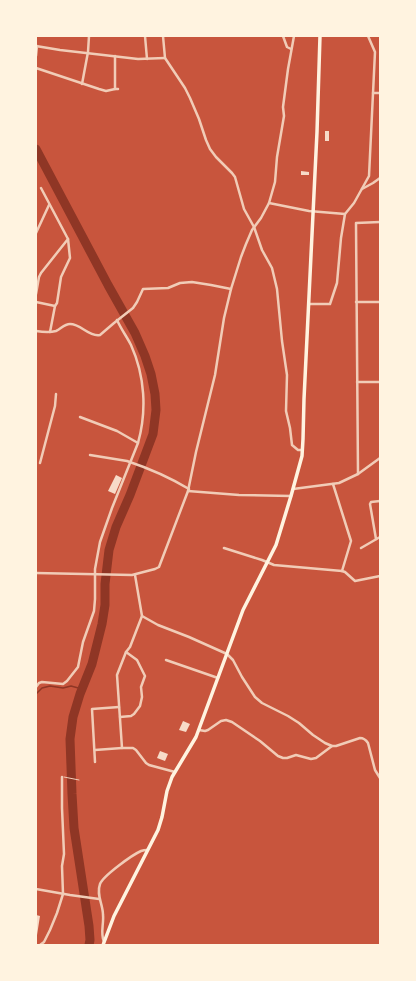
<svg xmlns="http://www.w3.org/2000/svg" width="416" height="981" font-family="Manrope,sans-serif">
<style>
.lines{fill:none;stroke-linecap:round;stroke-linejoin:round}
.stream{stroke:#8f3625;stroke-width:1.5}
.river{stroke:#8f3625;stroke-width:9}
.building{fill:#f7dbc8}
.service{stroke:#f1ccb7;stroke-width:1}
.minor{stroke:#f1ccb7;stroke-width:2.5}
.primary{stroke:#fff3e0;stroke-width:3.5}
</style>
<rect width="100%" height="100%" fill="#c8553d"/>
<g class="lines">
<polyline class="stream" points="36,694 42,688 50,686 63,688 71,686 82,689"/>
<polyline class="river" points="36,149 108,285 135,333 145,356 151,374 155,394 156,410 153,434 130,495 116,527 109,550 105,584 105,605 102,624 92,664 80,694 73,717 70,739 72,794 74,828 89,926 90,940 89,945"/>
</g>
<g class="building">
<rect x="325" y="131" width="4" height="10"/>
<polygon points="301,171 309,172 309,175 301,175"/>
<polygon points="116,475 122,478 115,494 108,491"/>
<polygon points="183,721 190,724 186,732 179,730"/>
<polygon points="160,751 168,754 165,761 157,758"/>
<polygon points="36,915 40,916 37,935 36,935"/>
</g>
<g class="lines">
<polyline class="service" points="64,777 79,780"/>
<g class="minor">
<polyline points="145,36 147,59"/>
<polyline points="163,36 165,58 185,88 190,98 199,119 206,140 210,149 216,157 232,173 235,177 244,209 254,227 262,250 272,268 277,289 282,341 287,375 286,411 290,428 292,445 298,450 302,450"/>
<polyline points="283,36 287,47 291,49"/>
<polyline points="36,46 60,50 138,59 165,58"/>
<polyline points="36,56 37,46"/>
<polyline points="36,68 99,89 106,91 115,89 118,89"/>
<polyline points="82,84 88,52 89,36"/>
<polyline points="115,89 115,56"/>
<polyline points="373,93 380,93"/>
<polyline points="362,189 373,183 380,178"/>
<polyline points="269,203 309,211 345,214"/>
<polyline points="36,233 49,205"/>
<polyline points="36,294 39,277 41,273 68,239 41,188"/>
<polyline points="36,302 55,306"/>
<polyline points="356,302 380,302"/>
<polyline points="309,304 330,304 337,283 341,238 345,214 354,203 369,176 375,52 368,36"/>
<path d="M36,331C42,332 49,333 56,331C61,329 64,324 70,324C81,324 89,337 100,335L114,323L133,308L137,302L143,289L168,288L180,283L192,282L211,285L231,289"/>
<polyline points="50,332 55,306 57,303 61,277 70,258 68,239"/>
<polyline points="357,382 380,382"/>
<polyline points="80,417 117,431 138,443"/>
<path d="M90,455L127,461C148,468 169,477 189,489"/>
<polyline points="40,463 55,406 56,394"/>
<polyline points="358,474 356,223 380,222"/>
<polyline points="333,484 351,541 342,571"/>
<polyline points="293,489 339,483 358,474 380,458"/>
<polyline points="188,491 239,495 291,496"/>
<polyline points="376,539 370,504 371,502 380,501"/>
<polyline points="224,548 262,560 274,565 342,571 345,572 355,581 380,576"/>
<polyline points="361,548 380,537"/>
<polyline points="36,573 132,575 155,569 159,567 188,491 196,452 215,375 224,318 231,289 241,257 246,244 252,230 261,218 269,203 275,182 277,157 284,116 283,107 288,69 294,36"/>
<polyline points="135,575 142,616 130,647 126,652 117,675 122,748 133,748 136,750 146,763 149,765 175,772"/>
<path d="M142,616L158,625L189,637L227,654L233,660L242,677L255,697L262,703L288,716L299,723L313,735L325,743L332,746H336L360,738C364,738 366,740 368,743L375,770L380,778"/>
<polyline points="166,660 218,678"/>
<path d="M36,687L39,683L42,682L63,684L67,681L78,667L83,642L94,611L95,599V569L100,542L112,508L138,443C147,411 145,376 131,345C127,337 121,329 117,320"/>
<polyline points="120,717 131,716 134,714 140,706 142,697 141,687 145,676 137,660 126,652"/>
<polyline points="199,730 205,731 208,730 221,721 226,720 232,722 260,741 278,756 283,758 287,758 296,755 311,759 316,758 332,746"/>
<polyline points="95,750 122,748"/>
<polyline points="95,762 92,709 119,707"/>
<polyline points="36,889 70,895 99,899"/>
<path d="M104,942C100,933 104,924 103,915C103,904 96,895 100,884C103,876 132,855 141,851C144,850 144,850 147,850"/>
<polyline points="40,945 44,942 50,930 57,913 63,894 62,866 64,854 62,808 62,777"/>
</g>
<polyline class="primary" points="103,945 114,916 158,830 162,817 167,791 172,777 196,737 243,610 276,545 291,496 302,456 303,439 304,399 317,132 320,36"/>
</g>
<rect width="416" height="981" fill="none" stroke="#fff3e0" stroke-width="74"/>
</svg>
